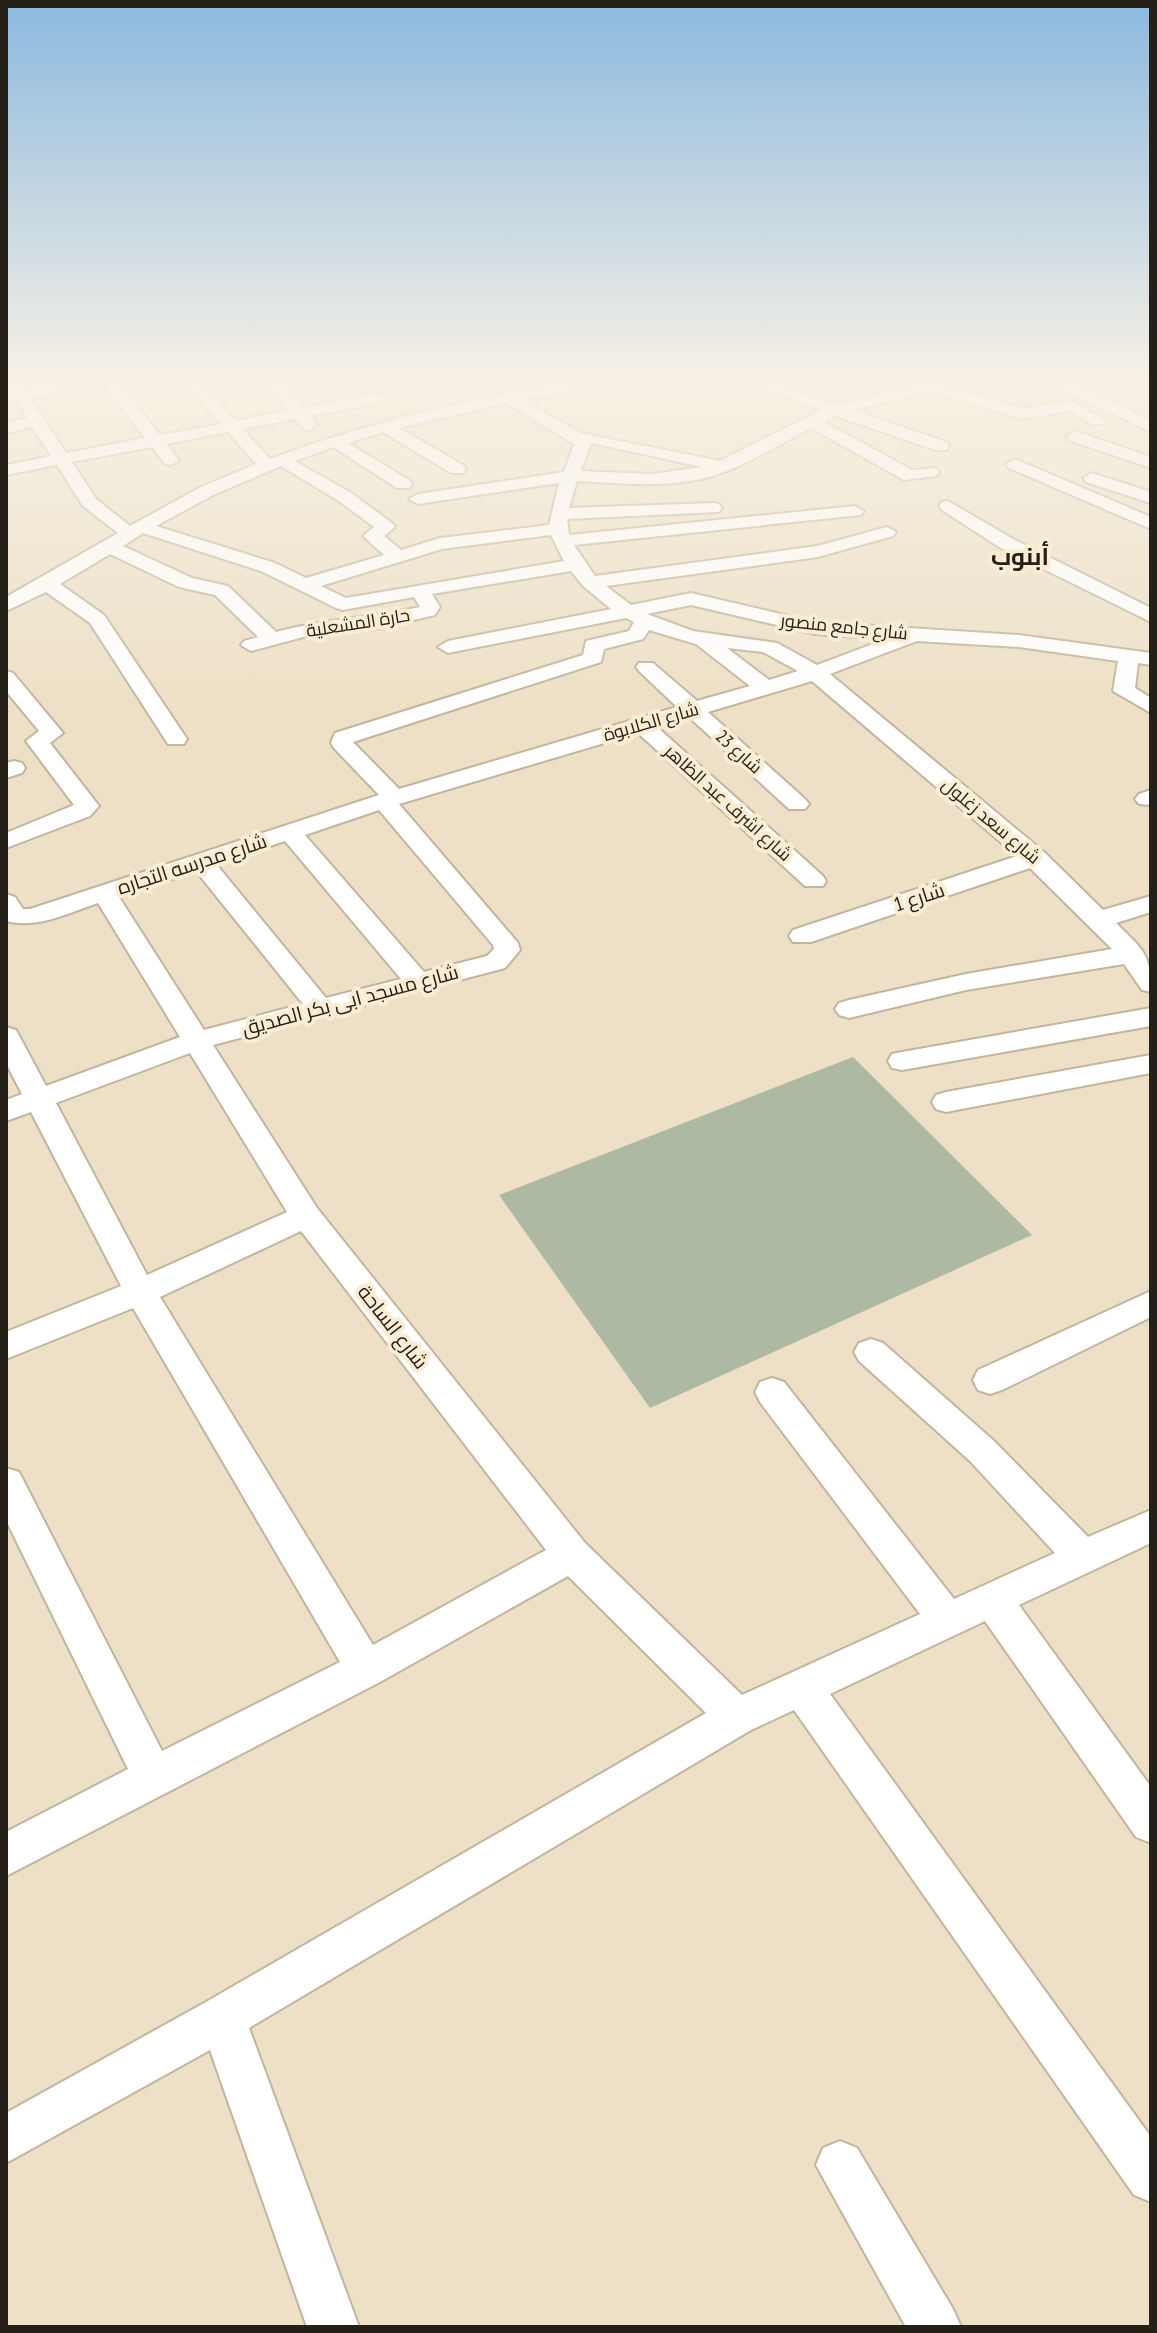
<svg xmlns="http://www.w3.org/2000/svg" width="1157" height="2333" font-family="'PT Sans Narrow',Cairo,sans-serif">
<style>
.green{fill:#adb9a3}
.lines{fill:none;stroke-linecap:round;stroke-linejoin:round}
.minor-casing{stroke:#c2b59d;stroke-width:4}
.minor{fill:#fff;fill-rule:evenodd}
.labels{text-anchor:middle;stroke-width:8;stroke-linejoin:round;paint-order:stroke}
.far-street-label{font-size:18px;fill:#262118;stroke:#faedd3}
.street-label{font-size:20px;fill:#262118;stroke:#faedd3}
.far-district-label{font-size:24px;font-weight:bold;fill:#262118;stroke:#faedd3}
</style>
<rect width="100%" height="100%" fill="#ede0c6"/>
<polygon class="green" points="853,1057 1032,1235 650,1408 499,1195"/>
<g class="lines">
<defs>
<g id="minor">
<path d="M6,378H17L23,388L80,378H114L160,435L221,424L181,378H197L236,421L288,410L262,378H278L303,408L378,393L386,398L378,403L310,416L317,425L309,430L303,428L295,419L243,429L270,459C342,432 414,413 489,397C531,388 573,378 617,378L609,383L522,399L580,433L720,461L821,410L734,378H757L836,405L930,382L1024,409L1071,401L1106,421L1104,424H1092L1069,411L1023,419L930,392L853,410L947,442L949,446L947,450H935L836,416L824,422L912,470L936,468L939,472L936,476L904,480L811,428C774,447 732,475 690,481C653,487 614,483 577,481L569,508L713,503L719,504L722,508L719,512L567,519L569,535L855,506L864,511L861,515L574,545L595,576L817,546L887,527L896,532L893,536L818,557L606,586L631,605L691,593L815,622L1019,635L1151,653V665L1138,663L1135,688L1151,698V713L1113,691L1118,661L1019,647L917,641L830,674L1045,853L1103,910L1151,896V912L1116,923C1143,950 1151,953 1151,992L1142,990L1124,964L966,990L849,1018L839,1015L835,1009L839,1003L849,1000L966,974L1112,949L1030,868L811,942H793L789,936L793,930L1017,856L812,681L708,712L805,799L809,804L805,809H789L689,717L657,727L823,876L826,881L823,886H805L638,733L399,804L518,943L520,950L505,968L213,1045L317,1208L585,1543L742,1695L920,1614L760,1402L755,1392L760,1382L772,1378L784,1382L954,1599L1055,1553L970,1461L859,1361L854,1352L859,1343L871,1339L883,1343L994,1441L1088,1537L1151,1510V1543L1019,1605L1151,1787V1843L1136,1837L985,1621L830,1694L1151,2137V2202L1134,2195L794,1710L751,1730L249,2028L359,2327H307L210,2050L6,2163V2113L206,2002L706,1713L568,1576L380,1682L6,1876V1832L128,1769L6,1520V1468L19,1472L162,1751L340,1662L133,1308L6,1359V1332L121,1286L31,1112L6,1121V1100L22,1094L6,1063V1027L16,1030L46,1086L180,1037L98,903C68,913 38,929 6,921V894L15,897L23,909H30L379,795L334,748L331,743L335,733L583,655L586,641L629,631L634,622L626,618L448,653L438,647L448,641L611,609L583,586L571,571L432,594L440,607L435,615L375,629L307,636L251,651L241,645L244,641L258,637L215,595L179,587L110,554L60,584L104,615L187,739L184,744H168L90,623L46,592L6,611V597L118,533L83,506L57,465L6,475V465L51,456L32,427L6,433V423L27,418L15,399L6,401V391H9ZM102,383L145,438L66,453L29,397ZM506,403L574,444L564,472L418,494L409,499L418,504L559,483L549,525L440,538L401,550L384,536L395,527L392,523L351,493L295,461L333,447L397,488H409L412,484L409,480L348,443L383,432L451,473H463L466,469L463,465L399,428ZM228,432L256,464L201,487L130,526L96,499L72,462L152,447L165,464L171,465L179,460L167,444ZM591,443H592L702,467L651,474L581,471ZM281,466L339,501L374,527L363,536L384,555L306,578L275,563L156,526L213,495ZM143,533L261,571L336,608L343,610L414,597L420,607C372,618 323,619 276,632L228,586L192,578L123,546ZM551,535L564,561L346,598L321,586L442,549ZM691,605L815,634L886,639L817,665L777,643L693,631L647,614ZM649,630L696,644L750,686L697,701L653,663H639L636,667L639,671L677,707L399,789L353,742L601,662L604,649L643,639ZM727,648L763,652L798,671L769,680ZM379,810L493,945L494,949L487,956L424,972L305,835ZM285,841L401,979L326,998L216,864ZM196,871L303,1004L204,1030L119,897ZM190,1053L287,1212L147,1275L56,1103ZM301,1231L546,1550L373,1645L160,1297Z"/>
<polygon points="397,378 413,378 417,383 409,388 404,386"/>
<polygon points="1048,378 1062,378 1151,421 1151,432 1049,383"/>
<polygon points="1075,431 1151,457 1151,468 1069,440 1067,436"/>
<polygon points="1015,459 1151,517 1151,529 1009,468 1006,464"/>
<polygon points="1092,473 1151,492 1151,503 1086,482 1083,478"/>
<polygon points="948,501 1013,539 1151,608 1151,622 999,547 942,510 939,506 942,502"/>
<polygon points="6,671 13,673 63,733 50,743 99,806 90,816 6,848 6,833 74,805 26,741 39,731 6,691"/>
<polygon points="14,761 22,763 25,768 22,773 6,778 6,763"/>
<polygon points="1151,790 1151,805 1139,804 1135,799 1139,794"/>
<polygon points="1151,1008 1151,1026 902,1070 892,1068 888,1061 892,1054 902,1052"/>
<polygon points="1151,1055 1151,1073 946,1112 936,1109 932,1102 936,1095 946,1092"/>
<polygon points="1151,1291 1151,1317 1002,1390 990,1394 978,1390 973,1380 978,1370"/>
<polygon points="840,2141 857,2148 953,2309 961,2327 906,2327 816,2165 823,2148"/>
</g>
</defs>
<use href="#minor" class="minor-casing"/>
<use href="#minor" class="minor"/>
</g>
<linearGradient id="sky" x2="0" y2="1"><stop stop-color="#8bb9df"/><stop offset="0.54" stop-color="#f7f1e5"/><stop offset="1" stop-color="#f7f1e5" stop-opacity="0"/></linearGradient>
<rect width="1157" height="705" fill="url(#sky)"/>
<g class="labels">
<g class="far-street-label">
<text transform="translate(358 623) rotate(-9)" y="6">حارة المشعلية</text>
<text transform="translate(844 627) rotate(6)" y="6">شارع جامع منصور</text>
<text transform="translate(651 722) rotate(-16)" y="6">شارع الكلابوة</text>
<text transform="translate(739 752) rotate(42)" y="6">شارع 23</text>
<text transform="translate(728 803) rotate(42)" y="6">شارع اشرف عبد الظاهر</text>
<text transform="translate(991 821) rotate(40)" y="6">شارع سعد زغلول</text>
</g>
<g class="street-label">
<text transform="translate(192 864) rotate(-18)" y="7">شارع مدرسه التجاره</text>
<text transform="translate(919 897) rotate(-18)" y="7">شارع 1</text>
<text transform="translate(350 1000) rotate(-15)" y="7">شارع مسجد ابى بكر الصديق</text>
<text transform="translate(393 1327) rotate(52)" y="7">شارع الساحة</text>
</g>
<g class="far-district-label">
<text x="1020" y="565">أبنوب</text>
</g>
</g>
<rect width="1157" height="2333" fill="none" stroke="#262118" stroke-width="16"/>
</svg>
